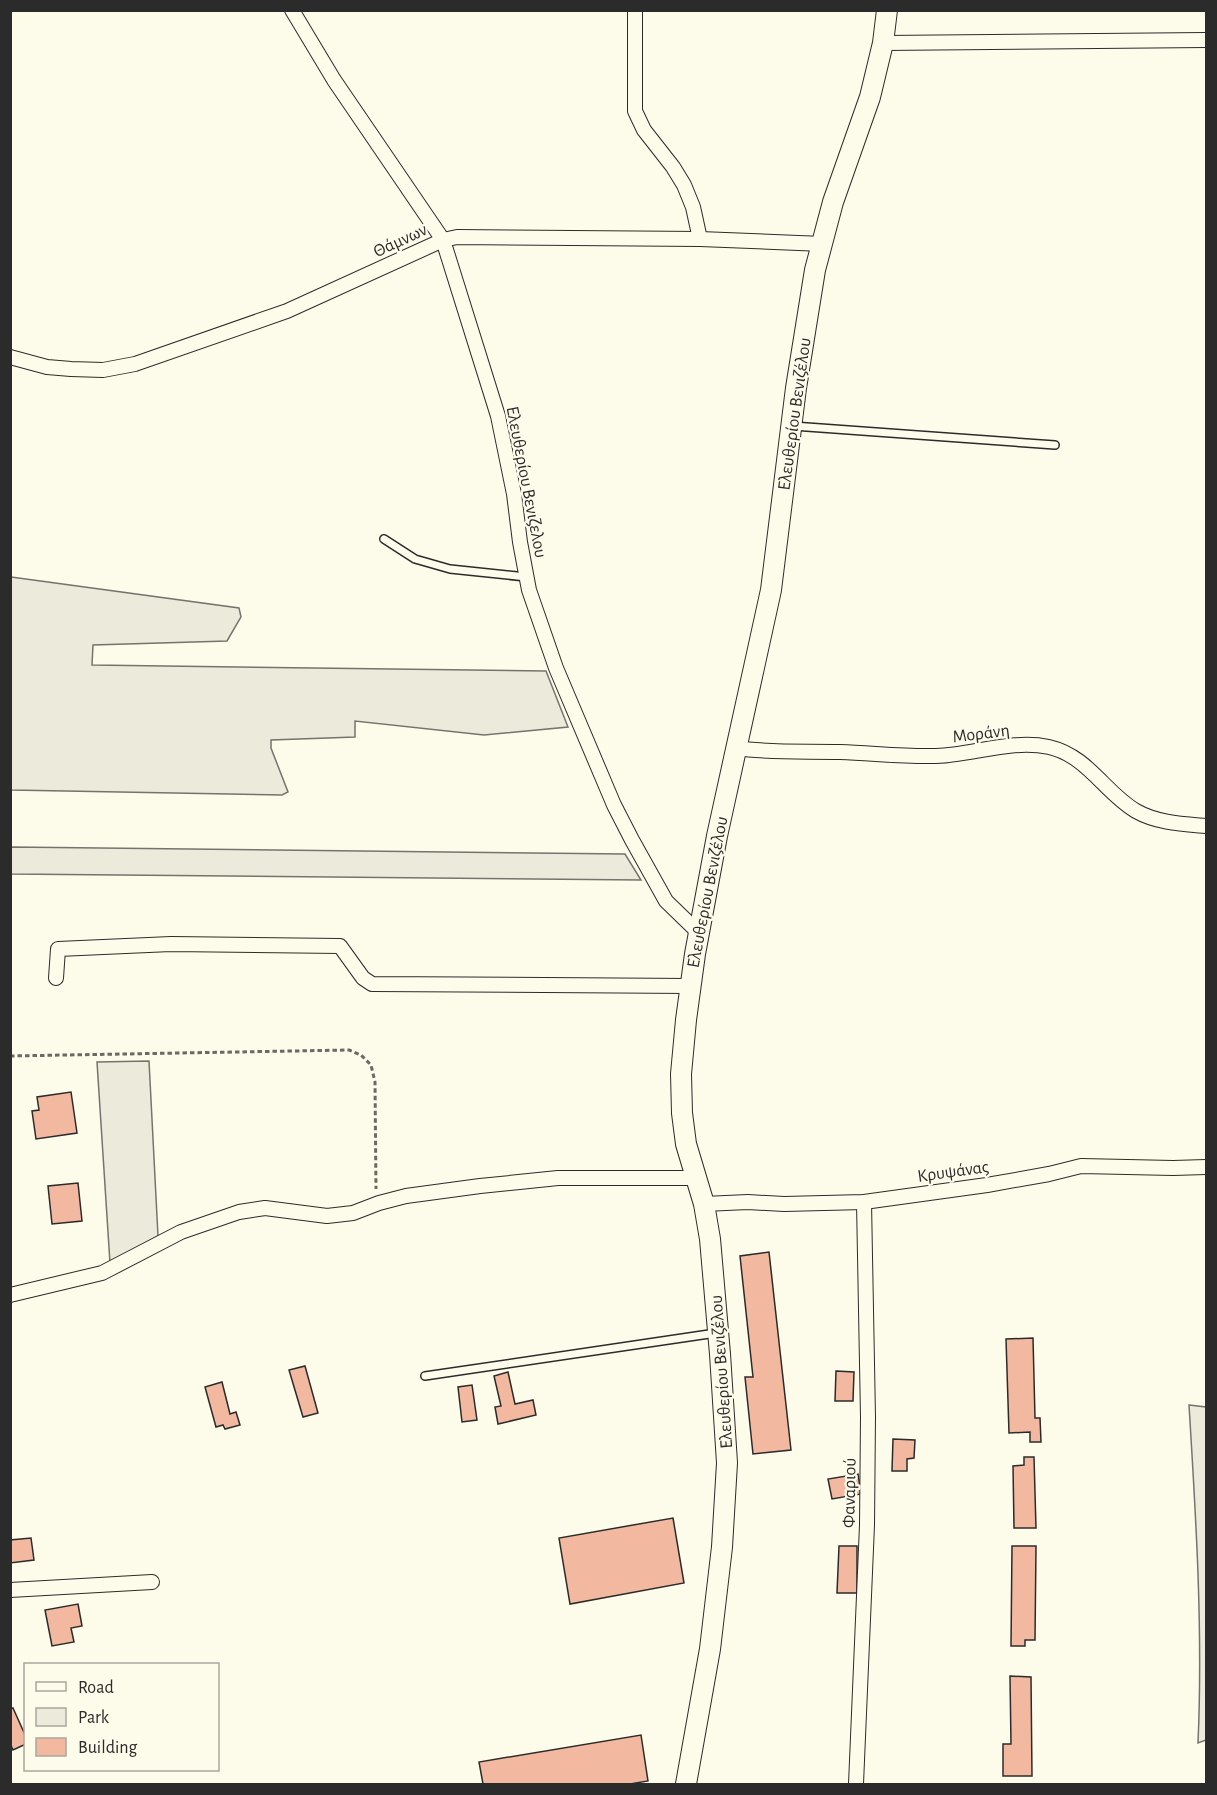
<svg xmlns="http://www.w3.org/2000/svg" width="1217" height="1795" font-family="'Alegreya Sans',sans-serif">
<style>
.green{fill:#ecebdb;stroke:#74746e;stroke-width:1.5}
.building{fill:#f2b8a0;stroke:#2b2b2b;stroke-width:1.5}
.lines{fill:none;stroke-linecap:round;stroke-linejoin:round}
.lane-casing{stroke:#2b2b2b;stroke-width:10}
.street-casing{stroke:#2b2b2b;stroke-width:16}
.secondary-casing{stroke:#2b2b2b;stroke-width:22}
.path{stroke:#6a6964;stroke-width:3;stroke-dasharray:4.5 3;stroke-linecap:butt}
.lane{stroke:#fdfbea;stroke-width:7}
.street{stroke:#fdfbea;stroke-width:14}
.secondary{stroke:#fdfbea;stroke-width:20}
.labels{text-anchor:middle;stroke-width:4.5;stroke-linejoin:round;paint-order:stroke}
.street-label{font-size:18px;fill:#2b2b2b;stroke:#fdfbea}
</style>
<rect width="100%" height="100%" fill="#fdfbea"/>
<g class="green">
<polygon points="11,577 239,608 241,617 227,641 93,645 92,665 546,671 568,727 484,735 355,721 355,737 271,740 271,748 288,792 282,795 11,790"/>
<polygon points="11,847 625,854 641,880 11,874"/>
<polygon points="149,1061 158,1236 110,1263 97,1062"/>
<path d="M1189,1405L1206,1407V1740L1198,1743C1203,1630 1196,1518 1189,1405Z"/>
</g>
<g class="building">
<polygon points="71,1092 77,1133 36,1139 32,1111 39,1110 37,1097"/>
<polygon points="78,1183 82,1221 52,1224 48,1186"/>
<polygon points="769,1252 791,1450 753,1454 745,1377 753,1377 740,1256"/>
<polygon points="1033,1338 1035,1418 1040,1418 1041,1442 1030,1442 1030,1432 1009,1433 1006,1339"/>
<polygon points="305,1366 318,1413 303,1417 289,1370"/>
<polygon points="836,1371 854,1372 853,1401 835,1401"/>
<polygon points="508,1372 515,1404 533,1400 536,1415 498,1424 495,1407 501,1406 494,1376"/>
<polygon points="222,1382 230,1414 236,1412 240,1425 225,1429 223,1425 216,1427 205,1387"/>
<polygon points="472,1385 477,1420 462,1422 458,1387"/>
<polygon points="893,1439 915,1440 914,1458 907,1459 907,1471 892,1471"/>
<polygon points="1024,1457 1034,1457 1036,1528 1014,1528 1013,1466 1024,1465"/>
<polygon points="858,1474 861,1494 832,1499 828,1479"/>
<polygon points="673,1518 684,1583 570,1604 559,1538"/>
<polygon points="31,1538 34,1560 10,1563 10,1540"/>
<polygon points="839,1546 857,1546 857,1593 837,1593"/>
<polygon points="1012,1546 1036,1546 1035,1640 1025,1640 1025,1646 1011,1646"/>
<polygon points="78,1604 82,1626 71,1628 74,1642 52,1646 45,1610"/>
<polygon points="1010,1676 1031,1677 1032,1776 1003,1776 1003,1744 1011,1744"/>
<polygon points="13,1708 26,1737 26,1744 13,1750 10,1743 10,1709"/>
<polygon points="641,1735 648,1781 630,1784 483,1784 479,1762"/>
</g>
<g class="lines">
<defs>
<g id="lane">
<polyline points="793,426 1055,445"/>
<polyline points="384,539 415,559 450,569 526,577"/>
<polyline points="425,1376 716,1333"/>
</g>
<g id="street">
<polyline points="292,10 334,80 443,240 498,416 514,494 520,542 529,590 556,668 614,805 632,840 666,901 699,933"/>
<polyline points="635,10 635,111 644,130 673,167 684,185 693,207 700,239"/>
<polyline points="883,43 1206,40"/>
<polyline points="10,357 47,367 71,369 103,370 135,364 287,311 443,240 457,237 700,239 823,244"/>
<path d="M736,748C771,753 805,751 840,752C872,753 904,757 936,756C973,755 1012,739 1049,747C1088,756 1104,792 1136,811C1157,823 1183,824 1206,826"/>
<polyline points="56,978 58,949 171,944 340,946 363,978 372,984 690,986"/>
<polyline points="704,1204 748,1202 784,1204 864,1202 987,1185 1049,1174 1081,1166 1173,1168 1206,1167"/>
<polyline points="10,1295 102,1273 181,1232 239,1212 265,1208 327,1216 353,1213 379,1203 406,1196 480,1186 558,1178 695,1178"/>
<polyline points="10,1590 152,1582"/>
<polyline points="856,1784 867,1525 868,1417 864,1202"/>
</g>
<polyline id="secondary" points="686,1784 710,1649 722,1547 727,1463 720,1354 710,1239 704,1204 686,1144 682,1113 681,1074 686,1020 695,954 717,836 771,590 796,388 815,270 833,202 870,97 883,43 887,10"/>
</defs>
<use href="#lane" class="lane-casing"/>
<use href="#street" class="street-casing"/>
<use href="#secondary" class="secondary-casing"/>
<polyline class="path" points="10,1056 349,1050 361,1055 371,1065 375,1082 376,1189"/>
<use href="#lane" class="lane"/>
<use href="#street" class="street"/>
<use href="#secondary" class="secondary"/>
</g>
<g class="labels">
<g class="street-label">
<text transform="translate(400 240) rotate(-25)" y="6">Θάμνων</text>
<text transform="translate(794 414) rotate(-82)" y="6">Ελευθερίου Βενιζέλου</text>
<text transform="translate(527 482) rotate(79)" y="6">Ελευθερίου Βενιζελου</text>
<text transform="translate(981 733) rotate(-7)" y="6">Μοράνη</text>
<text transform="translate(707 892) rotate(-79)" y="6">Ελευθερίου Βενιζέλου</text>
<text transform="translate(953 1171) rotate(-8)" y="6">Κρυψάνας</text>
<text transform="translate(721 1372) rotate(-94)" y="6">Ελευθερίου Βενιζέλου</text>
<text transform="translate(849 1493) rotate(-89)" y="6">Φαναριού</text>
</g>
</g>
<rect width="1217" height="1795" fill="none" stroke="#2b2b2b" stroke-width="24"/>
<rect x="24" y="1663" width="195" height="108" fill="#fdfbea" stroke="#a9a89e" stroke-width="1.5"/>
<rect x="36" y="1682" width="30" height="9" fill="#fdfbea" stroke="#a9a89e" stroke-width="1.5"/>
<text x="78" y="1693" font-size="18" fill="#2b2b2b">Road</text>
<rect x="36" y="1708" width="30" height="18" fill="#ecebdb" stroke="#a9a89e" stroke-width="1.5"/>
<text x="78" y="1723" font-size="18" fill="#2b2b2b">Park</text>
<rect x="36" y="1738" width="30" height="18" fill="#f2b8a0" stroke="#a9a89e" stroke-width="1.5"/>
<text x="78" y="1753" font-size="18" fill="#2b2b2b">Building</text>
</svg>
